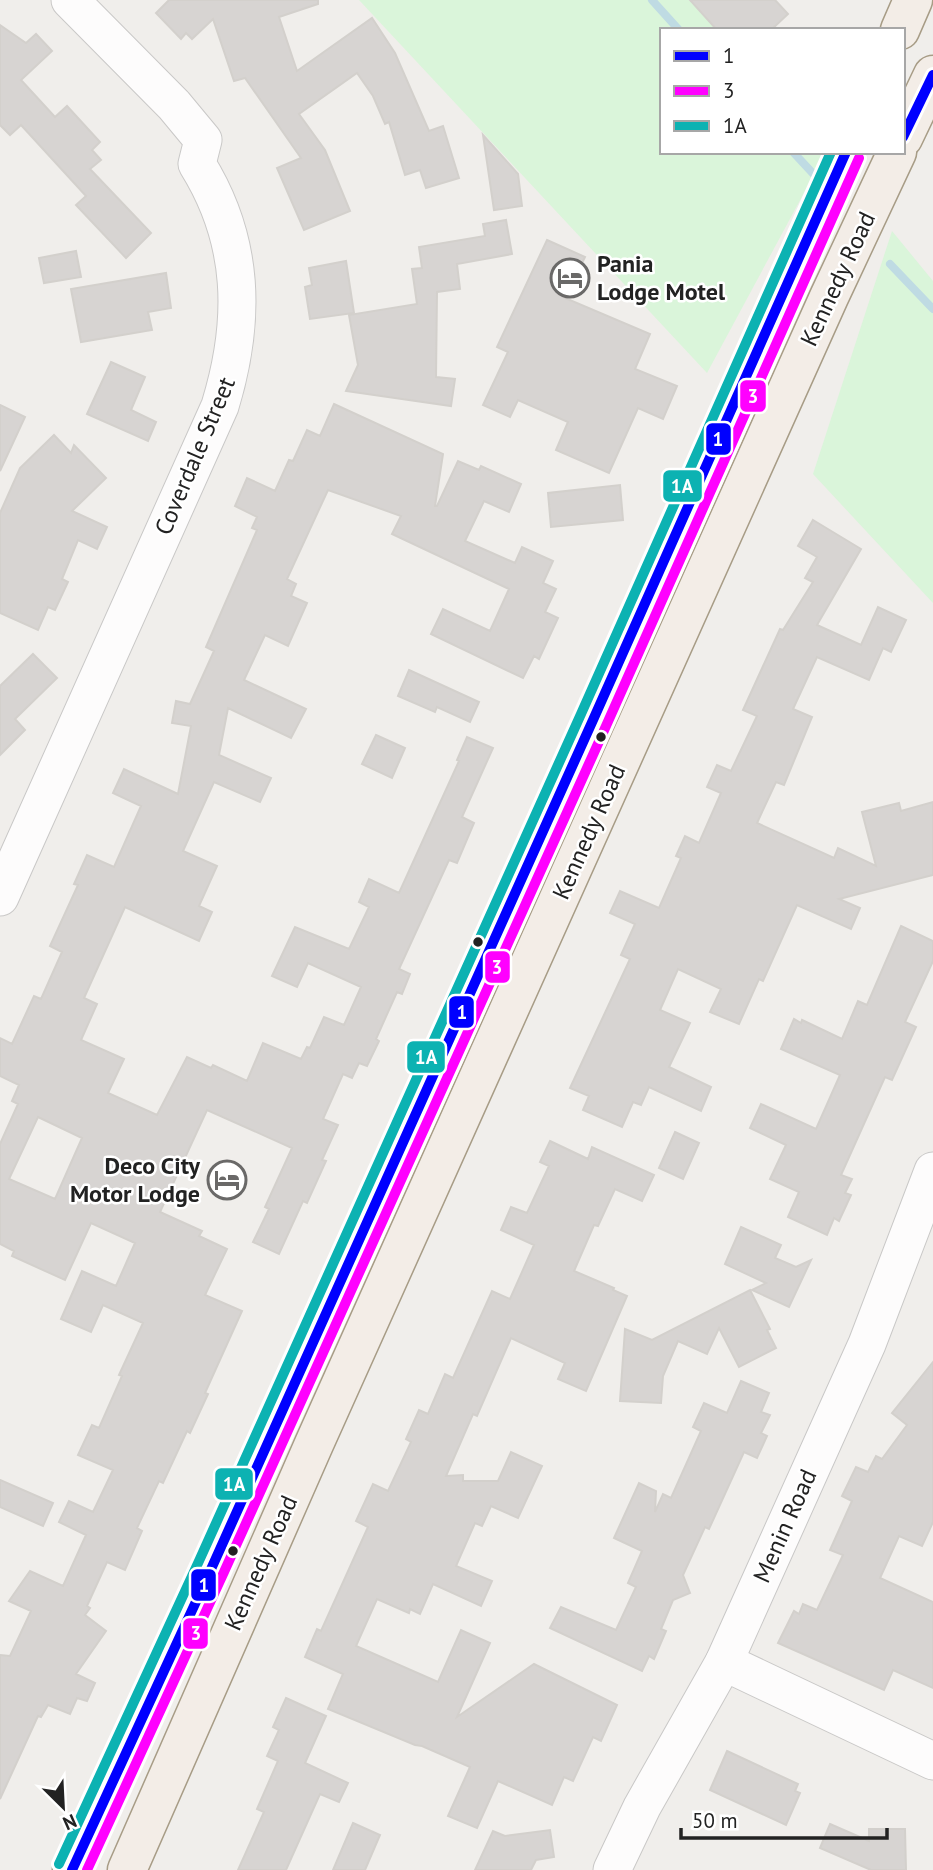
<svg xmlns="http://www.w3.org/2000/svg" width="933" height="1870" font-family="'PT Sans',sans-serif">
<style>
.park{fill:#daf5da}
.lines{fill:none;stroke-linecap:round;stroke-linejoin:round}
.stream{stroke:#bfdbe3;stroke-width:8}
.building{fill:#d7d4d2;stroke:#d3d0cc;stroke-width:2;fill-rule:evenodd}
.minor-casing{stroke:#c9c8c7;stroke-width:39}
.major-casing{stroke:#a79c86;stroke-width:41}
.minor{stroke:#fdfcfc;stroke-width:37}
.major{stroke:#f3ede7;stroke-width:38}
.bus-1-casing{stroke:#fff;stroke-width:16}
.bus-2-casing{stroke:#fff;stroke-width:16}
.bus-3-casing{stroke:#fff;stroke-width:16}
.bus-1{stroke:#00f;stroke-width:10}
.bus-2{stroke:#f0f;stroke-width:10}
.bus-3{stroke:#0cb2b2;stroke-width:10}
.bus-dot{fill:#222;stroke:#fff;stroke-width:2.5}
.labels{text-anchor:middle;stroke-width:5;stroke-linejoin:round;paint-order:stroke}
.poi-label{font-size:24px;font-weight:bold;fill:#222;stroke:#fff;text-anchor:start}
.street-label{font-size:24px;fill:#222;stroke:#fff}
.line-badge{stroke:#fff;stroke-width:2.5}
.badge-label{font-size:19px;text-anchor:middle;font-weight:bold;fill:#fff}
</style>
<rect width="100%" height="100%" fill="#f0eeeb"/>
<g class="park">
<polygon points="359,0 690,0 717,30 662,30 662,152 826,152 707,373"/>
<polygon points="892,231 933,281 933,603 813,474"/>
</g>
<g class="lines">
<g class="stream">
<polyline points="652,0 679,30"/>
<polyline points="793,152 819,180"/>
<polyline points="890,264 933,309"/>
</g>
</g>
<g class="building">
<polygon points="169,0 318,0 318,4 279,17 297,71 372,18 395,53 429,131 443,126 459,178 426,188 420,170 405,175 389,122 385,124 373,96 357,73 299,114 325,150 350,211 304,230 277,168 301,158 245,78 234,81 213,19 192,39 186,33 181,39 156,13"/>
<polygon points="690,0 775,0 788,14 771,30 717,30"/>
<polygon points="0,25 26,43 36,34 52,51 21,80 55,117 67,106 100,142 92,150 101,160 90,169 151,233 126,258 76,205 86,196 21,125 10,135 0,125"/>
<polygon points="483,135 518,174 522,206 494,210"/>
<polygon points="506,220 512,254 457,264 460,289 437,292 436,377 455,379 451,406 346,391 358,365 349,315 417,304 412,269 422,268 419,247 485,236 483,224"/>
<polygon points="547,240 585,257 565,298 650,334 635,369 677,386 663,419 638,408 609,473 556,450 568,422 518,400 510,417 483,405 508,352 497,347"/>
<polygon points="76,251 81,277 44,283 39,258"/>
<polygon points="346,261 354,313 310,319 305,287 312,285 309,268"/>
<polygon points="166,273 171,308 148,312 152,330 81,342 71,289"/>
<polygon points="111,362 145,377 131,410 156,422 148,441 87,414"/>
<path d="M334,404L443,454L435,506H437L458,461L479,470L481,466L521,484L509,512L484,501L465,541L515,563L522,547L553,561L543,583L556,589L545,612L558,618L539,659L534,656L523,678L431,634L443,609L490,631L509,589L392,534L401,516L328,490L287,579L296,584L291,596L307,603L288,646L265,635L244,680L306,709L291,738L228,708L219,755L271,778L260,802L214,782L183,851L217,866L199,906L212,912L199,941L125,907L84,998L97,1004L81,1040L124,1059L108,1093L157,1115L187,1057L211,1068L213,1065L247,1081L263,1043L301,1059L307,1047L310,1048L324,1017L344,1025L361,987L308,963L297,987L272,976L295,927L349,949L369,907L359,902L369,879L399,893L459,761L457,760L467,737L493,748L462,817L474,823L457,863L449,860L399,969L410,974L402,994L397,992L376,1039L379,1041L367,1066L359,1063L352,1078L343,1074L323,1119L338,1125L322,1160L326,1161L307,1203L303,1201L279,1254L253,1242L269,1209L265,1207L292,1148L207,1110L160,1212L202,1231L199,1236L227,1249L205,1295L242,1311L205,1393L208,1394L190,1433L187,1431L163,1483L159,1481L137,1528L142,1531L125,1570L107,1562L87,1606L90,1608L85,1615L106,1631L76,1674L95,1683L87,1701L77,1698L70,1714L48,1705L41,1717L38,1716L0,1799V1655L10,1656L31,1611L9,1601L30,1571L63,1586L86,1535L59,1522L69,1501L93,1512L113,1470L78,1455L92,1425L99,1428L122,1376L119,1375L143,1323L103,1305L91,1332L61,1319L82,1271L116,1286L135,1243L91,1223L65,1280L12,1256L14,1251L0,1244V1144L18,1104L12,1101L19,1085L0,1076V1038L12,1044L34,996L41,999L62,952L50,946L78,885L74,884L87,855L114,867L141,806L113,793L124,769L178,794L191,726L172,723L176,701L190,704L214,651L206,647L257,530L252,528L257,517L235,506L247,478L275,491L289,460L293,461L307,430L320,436ZM38,1117L82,1138L55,1199L9,1179Z"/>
<polygon points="0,405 25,417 0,471"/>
<polygon points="54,435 71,453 74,445 106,478 72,511 107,527 97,549 78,540 62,579 68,582 55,610 48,607 38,630 0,613 0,513 20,468"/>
<polygon points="620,485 623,520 551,527 548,493"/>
<polygon points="813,520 861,549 817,625 861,645 878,607 906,620 891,652 883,648 869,680 817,657 793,709 812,717 784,785 776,782 757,823 834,858 838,848 876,866 862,812 899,803 901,811 933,802 933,875 839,899 860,908 851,929 797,905 763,981 759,979 739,1024 710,1012 721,989 678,969 660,1010 690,1023 669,1067 711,1087 701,1111 649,1087 641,1105 633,1102 622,1127 583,1110 589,1096 570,1088 630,959 621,955 635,924 610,913 620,891 659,908 681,858 676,856 685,836 699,843 721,793 707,787 717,765 731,771 757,716 743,710 780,629 783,630 813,582 805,578 817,557 798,546"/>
<polygon points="33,654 57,678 15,719 25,730 0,755 0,686"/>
<polygon points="409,670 479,702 470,722 437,707 435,712 398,696"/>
<polygon points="376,735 405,748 392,778 362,764"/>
<polygon points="901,926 933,941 933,961 905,1022 916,1027 892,1080 885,1077 841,1175 852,1179 845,1193 851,1195 839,1221 834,1218 827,1235 788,1217 799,1192 770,1179 786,1145 750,1128 761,1104 816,1129 840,1075 781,1049 794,1019 801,1023 802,1020 842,1039 858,1001 867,1005"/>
<polygon points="675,1132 699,1143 683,1179 659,1168"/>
<polygon points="550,1141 588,1159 592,1147 654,1175 642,1201 615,1189 598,1226 594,1225 574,1271 614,1288 613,1290 627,1296 586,1391 558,1379 565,1363 511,1338 477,1416 473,1414 446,1476 463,1475 463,1481 498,1481 511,1452 542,1466 518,1518 491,1506 482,1526 475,1523 456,1566 492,1581 481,1606 433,1584 420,1614 410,1609 409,1613 377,1599 356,1646 438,1682 461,1630 490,1643 457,1717 534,1664 617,1705 601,1741 593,1737 573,1781 564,1777 552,1805 498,1781 477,1828 448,1816 470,1767 422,1746 415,1745 328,1709 343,1674 305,1657 317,1629 321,1631 368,1527 356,1521 373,1484 388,1491 411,1442 406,1439 419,1410 428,1414 445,1374 453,1378 492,1291 510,1299 534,1245 501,1230 511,1207 527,1213 549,1166 540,1162"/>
<polygon points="741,1227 781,1245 775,1258 796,1267 811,1260 789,1307 752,1290 766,1283 725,1264"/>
<polygon points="750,1290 770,1329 767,1330 776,1348 739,1367 719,1328 707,1354 678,1341 663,1376 661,1403 620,1401 625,1329 652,1340"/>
<polygon points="933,1362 933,1522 922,1546 899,1536 880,1578 933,1602 933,1688 893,1670 884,1690 778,1643 794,1611 799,1614 803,1604 817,1610 843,1555 830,1550 852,1501 842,1496 856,1467 868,1472 876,1456 882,1459 907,1425 892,1413"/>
<polygon points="741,1381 769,1393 761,1412 770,1415 761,1433 767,1436 757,1458 744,1452 709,1529 705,1527 683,1575 690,1593 673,1600 661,1629 666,1631 654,1659 649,1656 642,1671 550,1628 561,1607 616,1630 636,1587 628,1583 642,1551 614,1538 639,1483 656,1491 655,1512 663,1494 671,1498 701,1431 693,1427 704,1403 727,1413"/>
<polygon points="0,1480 53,1503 43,1526 0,1507"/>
<polygon points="286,1698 326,1716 305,1763 348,1783 339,1802 320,1794 286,1870 238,1870 264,1812 257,1809 278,1761 267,1756 279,1730 273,1727"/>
<polygon points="727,1751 798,1784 795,1791 800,1793 786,1825 710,1790"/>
<polygon points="353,1823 380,1835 365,1870 333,1870"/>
<polygon points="830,1824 869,1841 869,1829 905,1829 906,1870 871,1870 820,1848"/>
<polygon points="550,1830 554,1857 536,1860 531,1870 475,1870 493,1831 505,1836"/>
</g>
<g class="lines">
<defs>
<g id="minor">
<path d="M0,897L220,406C246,321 245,241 197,164L203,140L174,105L70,0"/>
<polyline points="724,1662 933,1761"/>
<polyline points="612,1870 642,1807 724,1662 867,1344 933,1171"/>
</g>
<g id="major">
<polyline points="900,30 913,0"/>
<polyline points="903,138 933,75"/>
<path d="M72,1870C198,1601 318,1330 440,1060C576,758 714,456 846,152"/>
<polyline points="127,1870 314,1444 829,297 897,152"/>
</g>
</defs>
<use href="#minor" class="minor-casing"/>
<use href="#major" class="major-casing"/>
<use href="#minor" class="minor"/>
<use href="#major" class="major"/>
<defs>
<g id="bus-1">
<polyline points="903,137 933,75"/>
<polyline points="72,1870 212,1567 593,720 846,152"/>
</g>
<polyline id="bus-2" points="87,1870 224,1572 606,726 859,158"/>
<polyline id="bus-3" points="59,1864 199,1561 581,714 831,152"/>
</defs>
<use href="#bus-1" class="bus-1-casing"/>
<use href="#bus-2" class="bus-2-casing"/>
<use href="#bus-3" class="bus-3-casing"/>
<use href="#bus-1" class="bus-1"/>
<use href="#bus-2" class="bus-2"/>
<use href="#bus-3" class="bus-3"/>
</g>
<defs>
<symbol id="hotel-ring" viewBox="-11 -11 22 22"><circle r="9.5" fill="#fff" stroke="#6a6968" stroke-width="1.5"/><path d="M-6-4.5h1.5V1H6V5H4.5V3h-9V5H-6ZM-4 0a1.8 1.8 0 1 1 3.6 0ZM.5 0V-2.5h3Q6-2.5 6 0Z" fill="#6a6968"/></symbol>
</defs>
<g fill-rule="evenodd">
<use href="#hotel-ring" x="548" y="256" width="44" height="44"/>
<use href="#hotel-ring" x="205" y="1158" width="44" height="44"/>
</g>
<g class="bus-dot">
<circle cx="601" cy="737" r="6"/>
<circle cx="478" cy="942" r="6"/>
<circle cx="233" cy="1551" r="6"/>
</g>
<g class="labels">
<g class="poi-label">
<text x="597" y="272">Pania<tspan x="597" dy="28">Lodge Motel</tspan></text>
<text x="200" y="1174" text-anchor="end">Deco City<tspan x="200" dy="28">Motor Lodge</tspan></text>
</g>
<g class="street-label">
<text transform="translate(838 279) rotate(-65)" y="8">Kennedy Road</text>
<text transform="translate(195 456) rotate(-67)" y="8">Coverdale Street</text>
<text transform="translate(589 832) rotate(-66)" y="8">Kennedy Road</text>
<text transform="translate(785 1526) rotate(-66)" y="8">Menin Road</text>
<text transform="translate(261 1563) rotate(-66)" y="8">Kennedy Road</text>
</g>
</g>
<g class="line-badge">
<rect x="739" y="379" width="28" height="34" rx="7" fill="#f0f"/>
<rect x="705" y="422" width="27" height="34" rx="7" fill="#00f"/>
<rect x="662" y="469" width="41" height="34" rx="7" fill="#0cb2b2"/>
<rect x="484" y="950" width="27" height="34" rx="7" fill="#f0f"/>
<rect x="448" y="995" width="27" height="34" rx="7" fill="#00f"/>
<rect x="406" y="1040" width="40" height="34" rx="7" fill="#0cb2b2"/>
<rect x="214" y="1467" width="40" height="34" rx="7" fill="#0cb2b2"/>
<rect x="190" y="1568" width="27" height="34" rx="7" fill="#00f"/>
<rect x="182" y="1617" width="27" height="33" rx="7" fill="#f0f"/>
</g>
<g class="badge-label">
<text x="753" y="403">3</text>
<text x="718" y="446">1</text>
<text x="682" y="493">1A</text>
<text x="497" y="974">3</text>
<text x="462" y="1019">1</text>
<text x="426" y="1064">1A</text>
<text x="234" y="1491">1A</text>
<text x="204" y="1592">1</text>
<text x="196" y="1640">3</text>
</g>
<rect x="660" y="28" width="245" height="126" fill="#ffffff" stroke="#a7a7a7" stroke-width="2"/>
<rect x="674" y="51" width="35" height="10" fill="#0000ff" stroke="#a7a7a7" stroke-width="2"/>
<text x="723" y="63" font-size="21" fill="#222222">1</text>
<rect x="674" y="86" width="35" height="10" fill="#ff00ff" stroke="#a7a7a7" stroke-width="2"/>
<text x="723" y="98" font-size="21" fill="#222222">3</text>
<rect x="674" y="121" width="35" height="10" fill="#0cb2b2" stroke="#a7a7a7" stroke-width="2"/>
<text x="723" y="133" font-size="21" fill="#222222">1A</text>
<g transform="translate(63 1807) rotate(156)" stroke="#ffffff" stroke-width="5" paint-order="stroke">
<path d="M0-5L12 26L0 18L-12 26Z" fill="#222222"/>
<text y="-10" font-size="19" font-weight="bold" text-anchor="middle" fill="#222222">N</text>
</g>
<path d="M681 1828v10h206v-10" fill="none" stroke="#222222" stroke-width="3.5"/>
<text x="692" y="1828" font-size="21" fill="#222222" stroke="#ffffff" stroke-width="5" paint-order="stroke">50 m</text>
</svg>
